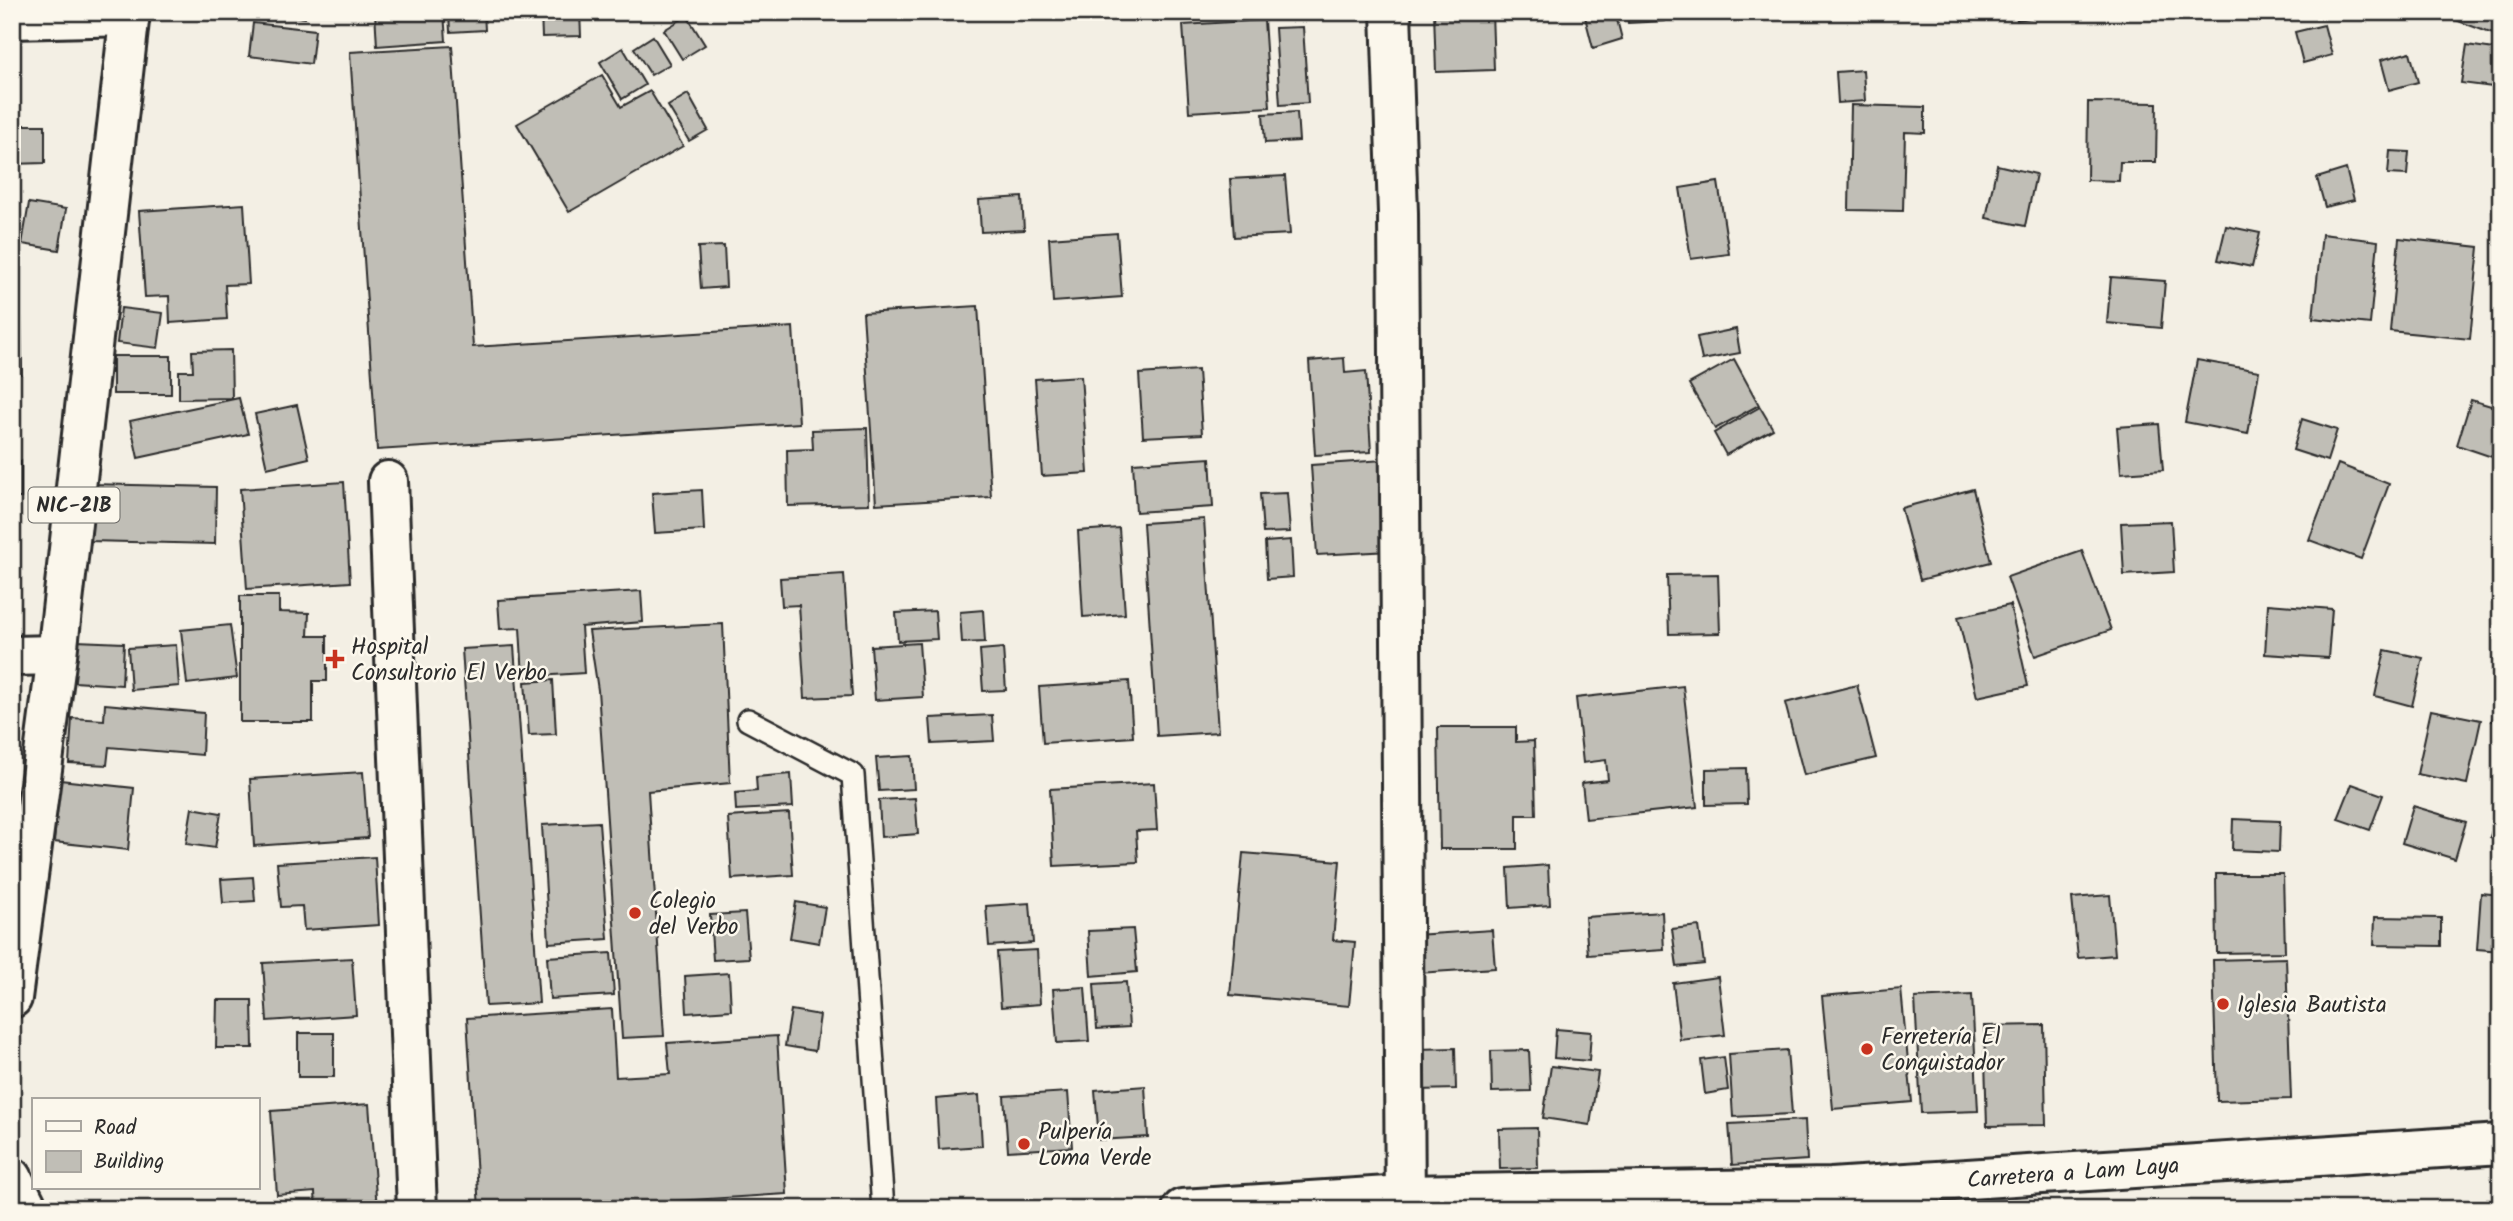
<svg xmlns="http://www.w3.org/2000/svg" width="2513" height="1221" font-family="Kalam,sans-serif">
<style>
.building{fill:#c0beb6;stroke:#2b2b2b;stroke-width:2}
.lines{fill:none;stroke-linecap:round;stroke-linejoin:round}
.lane-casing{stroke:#2b2b2b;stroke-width:26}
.street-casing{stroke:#2b2b2b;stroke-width:44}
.secondary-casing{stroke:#2b2b2b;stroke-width:44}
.highway-casing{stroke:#2b2b2b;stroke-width:44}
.lane{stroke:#fbf7ec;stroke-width:21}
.street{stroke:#fbf7ec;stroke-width:38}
.secondary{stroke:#fbf7ec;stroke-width:38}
.highway{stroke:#fbf7ec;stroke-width:38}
.poi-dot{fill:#c8321e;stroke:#fbf7ec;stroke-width:2.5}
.labels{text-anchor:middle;stroke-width:5;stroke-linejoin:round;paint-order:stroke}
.shield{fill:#fbf7ec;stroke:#696865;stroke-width:2}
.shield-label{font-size:21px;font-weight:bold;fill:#2b2b2b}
.poi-label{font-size:23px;fill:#2b2b2b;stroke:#fbf7ec;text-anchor:start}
.street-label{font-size:23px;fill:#2b2b2b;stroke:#fbf7ec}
</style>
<rect width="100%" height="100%" fill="#f3efe4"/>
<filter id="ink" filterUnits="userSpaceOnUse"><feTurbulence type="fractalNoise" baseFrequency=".0143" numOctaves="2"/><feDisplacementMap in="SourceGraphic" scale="14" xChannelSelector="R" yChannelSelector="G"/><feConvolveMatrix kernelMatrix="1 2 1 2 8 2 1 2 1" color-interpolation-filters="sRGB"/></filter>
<g filter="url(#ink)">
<g class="building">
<polygon points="257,12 306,12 305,18"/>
<polygon points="375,12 444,12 446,41 377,46"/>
<polygon points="449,12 484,12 485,30 450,32"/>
<polygon points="541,12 580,12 581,36 542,37"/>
<polygon points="1434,12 1492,12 1494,70 1436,72"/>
<polygon points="1603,12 1615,12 1622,39 1593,48 1585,17"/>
<polygon points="1627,12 1665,12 1665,21 1628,23"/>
<polygon points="2015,12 2066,12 2017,20"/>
<polygon points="2272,12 2345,12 2344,17"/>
<polygon points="2452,12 2501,12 2501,37 2450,18"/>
<polygon points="687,16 705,45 682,59 664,30"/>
<polygon points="1264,20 1270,107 1189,112 1183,25"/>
<polygon points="253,23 315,30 311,64 249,56"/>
<polygon points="2324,25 2332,55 2303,63 2295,32"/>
<polygon points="1303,27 1308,103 1280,105 1275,28"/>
<polygon points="653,36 670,64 651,75 634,48"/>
<polygon points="2467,45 2501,50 2501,88 2461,83"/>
<polygon points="452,46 473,347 793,327 799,423 377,450 350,52"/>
<polygon points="623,48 645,85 622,99 600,62"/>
<polygon points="2410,52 2418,82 2389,90 2381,60"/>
<polygon points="1863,70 1865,101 1838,103 1836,72"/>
<polygon points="602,75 621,107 650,91 683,146 569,212 517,124"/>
<polygon points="688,94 708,130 689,141 668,106"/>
<polygon points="2088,102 2157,103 2156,162 2120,162 2119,181 2087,180"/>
<polygon points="1851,105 1925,107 1925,133 1905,132 1903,211 1849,210"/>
<polygon points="1297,112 1299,141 1265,143 1263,114"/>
<polygon points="12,125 45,125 45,163 12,164"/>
<polygon points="2390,151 2409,152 2407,175 2388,174"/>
<polygon points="1997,165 2036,174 2025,226 1986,218"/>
<polygon points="2346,169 2354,200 2325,207 2317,178"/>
<polygon points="12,173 19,173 20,241 12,241"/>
<polygon points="1285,176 1290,234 1234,237 1230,179"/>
<polygon points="1718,182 1729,254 1691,259 1680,188"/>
<polygon points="1022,197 1024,230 981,232 979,200"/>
<polygon points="29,203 66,209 59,250 22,244"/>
<polygon points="244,204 249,284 225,285 227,319 170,323 169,296 145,297 139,211"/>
<polygon points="2226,226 2260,233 2252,267 2218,260"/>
<polygon points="1117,233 1122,297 1053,302 1049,238"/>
<polygon points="2322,234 2378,241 2370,324 2313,318"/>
<polygon points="2399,238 2479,247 2470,339 2390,331"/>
<polygon points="724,246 726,287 701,289 698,247"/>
<polygon points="2111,277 2165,281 2161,328 2107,323"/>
<polygon points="978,306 991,497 876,504 863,313"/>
<polygon points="121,308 163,313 158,348 117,343"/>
<polygon points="12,315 21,315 22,374 12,374"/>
<polygon points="1736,329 1740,353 1702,360 1697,337"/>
<polygon points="231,350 232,398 179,399 179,371 193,371 192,351"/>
<rect x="113" y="356" width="58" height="38"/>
<polygon points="1344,358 1345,373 1366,371 1371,452 1315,455 1309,361"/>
<polygon points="1734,359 1759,405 1715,429 1689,384"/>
<polygon points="2197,360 2259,371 2248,434 2185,422"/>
<polygon points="1198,370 1202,434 1143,437 1139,374"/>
<polygon points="1081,376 1088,473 1042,476 1035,379"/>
<polygon points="239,398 248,434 138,458 130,421"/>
<polygon points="2471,400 2501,409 2501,430 2492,457 2457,445"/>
<polygon points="297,405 309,458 267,468 255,414"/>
<polygon points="1760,407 1773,429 1726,455 1714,433"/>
<polygon points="2302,419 2337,430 2327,461 2293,450"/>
<polygon points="2159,424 2163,470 2121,473 2117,427"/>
<polygon points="867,428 869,504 788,506 787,450 813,449 812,430"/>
<polygon points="1210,458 1213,507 1136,512 1133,463"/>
<polygon points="1384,460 1390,551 1317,555 1311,465"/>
<rect x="12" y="461" width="9" height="37"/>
<polygon points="2338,464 2389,484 2361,559 2309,540"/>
<polygon points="344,482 350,582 247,589 240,489"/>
<polygon points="90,484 216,487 215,544 89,541"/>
<polygon points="1973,489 1991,562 1920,580 1901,508"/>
<polygon points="702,490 704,530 655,533 652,493"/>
<polygon points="1287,493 1290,532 1263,533 1260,494"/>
<polygon points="12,508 14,508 15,547 12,547"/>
<polygon points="1204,519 1218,732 1157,736 1143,523"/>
<polygon points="2171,521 2174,572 2124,575 2121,523"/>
<polygon points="1119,528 1125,614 1083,617 1078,531"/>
<polygon points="1291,540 1293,577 1267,579 1265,542"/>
<polygon points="2082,551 2111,630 2035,656 2007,577"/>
<polygon points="844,574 852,696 805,698 799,605 782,606 780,578"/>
<polygon points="1718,574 1720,633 1669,634 1667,575"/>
<polygon points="641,591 643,622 581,627 584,673 523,677 520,628 500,629 498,600"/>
<polygon points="240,596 279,596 279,612 309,613 308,636 327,636 327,681 313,681 313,722 240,722"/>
<polygon points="2268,604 2332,609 2328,658 2265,654"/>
<polygon points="2010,605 2028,686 1977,697 1958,617"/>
<polygon points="983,610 985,642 962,643 960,612"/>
<polygon points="935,611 937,639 898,641 896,613"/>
<polygon points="723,624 730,783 648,791 664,1036 622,1038 598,690 589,631"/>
<polygon points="230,625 237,678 187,684 181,630"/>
<polygon points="76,641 124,643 122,685 74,682"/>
<polygon points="919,643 923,697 875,700 871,646"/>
<polygon points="176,645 179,686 131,690 128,648"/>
<polygon points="514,646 539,1003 486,1006 462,649"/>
<polygon points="1003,648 1006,690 983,691 980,650"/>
<polygon points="2385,650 2423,658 2412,706 2375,696"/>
<polygon points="553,680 556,734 529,735 525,682"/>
<polygon points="1129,681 1133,737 1043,743 1039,687"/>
<polygon points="1857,685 1876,758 1804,775 1785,703"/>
<polygon points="1683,686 1697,807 1586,819 1582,783 1608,780 1606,760 1583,763 1576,698"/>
<polygon points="2501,687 2501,723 2492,721"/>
<polygon points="105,704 204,713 202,755 109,747 107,765 69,763 72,718 104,720"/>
<polygon points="2431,710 2481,720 2467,784 2417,774"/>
<polygon points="992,715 994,741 932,744 930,718"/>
<polygon points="1438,727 1516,727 1516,742 1534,741 1536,815 1517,815 1517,849 1440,849"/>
<polygon points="912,756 914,789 879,791 876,758"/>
<polygon points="1746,768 1747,804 1706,805 1706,769"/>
<polygon points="363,772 368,838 254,846 250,779"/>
<polygon points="791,774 793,807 736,810 735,793 757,791 756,777"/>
<polygon points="60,780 134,788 128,850 54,842"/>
<polygon points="1154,783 1157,830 1136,831 1138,862 1054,866 1050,789"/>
<polygon points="2352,784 2383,795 2370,830 2338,819"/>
<polygon points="915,798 918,834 881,837 879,800"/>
<polygon points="2501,804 2501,841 2490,837"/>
<polygon points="2413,806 2466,822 2455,859 2402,843"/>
<polygon points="192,808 221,813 215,848 186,844"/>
<polygon points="789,813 793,875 732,879 728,817"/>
<polygon points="2233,819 2280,821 2279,852 2232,850"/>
<polygon points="599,822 608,939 549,943 542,825"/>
<polygon points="1243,853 1340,861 1333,940 1355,942 1349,1006 1230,995"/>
<polygon points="375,857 379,925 304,930 302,906 281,907 277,863"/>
<polygon points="1548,865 1550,905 1510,908 1508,868"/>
<polygon points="2216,874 2283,874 2285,952 2217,953"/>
<polygon points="253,877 255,901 223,903 221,879"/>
<polygon points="2481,893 2501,895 2501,951 2477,949"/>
<polygon points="2110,895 2115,955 2078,958 2072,898"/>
<polygon points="796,902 825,907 819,943 790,938"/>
<polygon points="1030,903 1033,943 989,946 986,906"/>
<polygon points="1662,912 1664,950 1588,955 1585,917"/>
<polygon points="745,913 749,958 713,960 710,915"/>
<polygon points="2375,917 2441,918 2441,946 2374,945"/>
<polygon points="1699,926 1704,964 1677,967 1672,929"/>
<polygon points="1133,929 1137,972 1091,976 1088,931"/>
<polygon points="1492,930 1495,968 1418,973 1415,935"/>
<polygon points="1037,950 1040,1004 1001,1007 997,952"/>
<polygon points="611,953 614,995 550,999 547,957"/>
<polygon points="352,958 356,1015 267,1021 263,963"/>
<polygon points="2286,958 2291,1099 2217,1101 2213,960"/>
<polygon points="729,973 731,1010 687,1013 685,976"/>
<polygon points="1718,977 1725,1035 1680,1040 1673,983"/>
<polygon points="1126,982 1129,1027 1097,1029 1094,984"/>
<polygon points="1085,987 1089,1041 1057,1043 1053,989"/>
<polygon points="1901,989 1912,1102 1833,1109 1822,996"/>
<polygon points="1972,995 1978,1111 1921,1113 1915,998"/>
<polygon points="217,1000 252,1000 253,1048 216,1048"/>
<polygon points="612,1009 616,1077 670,1074 667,1043 777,1036 787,1194 547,1209 479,1209 467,1018"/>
<polygon points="791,1010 820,1015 815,1051 785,1046"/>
<polygon points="2044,1025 2046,1125 1987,1126 1984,1026"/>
<polygon points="1556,1029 1591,1032 1589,1061 1554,1058"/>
<rect x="298" y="1033" width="36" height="44"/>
<polygon points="1455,1048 1456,1089 1418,1090 1417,1049"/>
<polygon points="1529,1050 1531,1091 1492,1092 1491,1051"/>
<polygon points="1787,1050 1792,1114 1733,1117 1729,1054"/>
<polygon points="1724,1057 1728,1090 1705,1094 1701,1060"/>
<polygon points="1551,1066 1598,1072 1590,1125 1543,1118"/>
<polygon points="1145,1086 1148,1137 1099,1140 1095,1090"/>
<polygon points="1068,1092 1072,1147 1008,1151 1004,1096"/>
<polygon points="979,1095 982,1146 939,1149 936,1099"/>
<polygon points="369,1104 377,1209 316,1209 315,1192 277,1195 271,1111"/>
<polygon points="1805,1120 1807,1160 1732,1165 1729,1124"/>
<polygon points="1537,1128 1538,1168 1500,1169 1499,1129"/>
</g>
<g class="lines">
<defs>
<polyline id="lane" points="748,720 853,775 883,1209"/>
<g id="street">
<polyline points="1391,12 1398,213 1405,1209"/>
<polyline points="12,19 130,16"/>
<polyline points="388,481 417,1209"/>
<polyline points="12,656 57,655"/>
</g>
<polyline id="secondary" points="1182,1209 1404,1195 1831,1188 2501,1144"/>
<g id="highway">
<polyline points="12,998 57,655 130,12"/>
<polyline points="12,1177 28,1209"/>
</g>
</defs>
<use href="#lane" class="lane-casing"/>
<use href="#street" class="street-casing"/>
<use href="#secondary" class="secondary-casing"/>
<use href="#highway" class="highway-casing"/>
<use href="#lane" class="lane"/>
<use href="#street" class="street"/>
<use href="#secondary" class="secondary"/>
<use href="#highway" class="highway"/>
</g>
</g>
<g class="poi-dot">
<path d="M331.5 648.5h7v7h7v7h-7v7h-7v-7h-7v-7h7z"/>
<circle cx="635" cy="913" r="7"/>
<circle cx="2223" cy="1004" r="7"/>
<circle cx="1867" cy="1049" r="7"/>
<circle cx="1024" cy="1144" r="7"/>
</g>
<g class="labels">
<rect class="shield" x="28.5" y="487.5" width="91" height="35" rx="5"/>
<g class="shield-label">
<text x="74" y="512">NIC-21B</text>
</g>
<g class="poi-label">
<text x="351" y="654">Hospital<tspan x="351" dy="26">Consultorio El Verbo</tspan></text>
<text x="649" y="908">Colegio<tspan x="649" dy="26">del Verbo</tspan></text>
<text x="2237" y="1012">Iglesia Bautista</text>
<text x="1881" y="1044">Ferretería El<tspan x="1881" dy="26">Conquistador</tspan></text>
<text x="1038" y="1139">Pulpería<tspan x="1038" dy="26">Loma Verde</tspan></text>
</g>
<g class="street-label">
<text transform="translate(2073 1172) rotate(-4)" y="8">Carretera a Lam Laya</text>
</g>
</g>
<rect width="2513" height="1221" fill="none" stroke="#fbf7ec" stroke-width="42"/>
<rect x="21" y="21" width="2471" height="1179" fill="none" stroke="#2b2b2b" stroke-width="2.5" filter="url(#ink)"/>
<rect x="32" y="1098" width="228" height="91" fill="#fbf7ec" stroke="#a8a59f" stroke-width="2"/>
<rect x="46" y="1121" width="35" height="10" fill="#fbf7ec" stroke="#a8a59f" stroke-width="2"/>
<text x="94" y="1134" font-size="21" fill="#2b2b2b">Road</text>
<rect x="46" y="1151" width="35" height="21" fill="#c0beb6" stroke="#a8a59f" stroke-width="2"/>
<text x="94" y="1168" font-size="21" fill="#2b2b2b">Building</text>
</svg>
